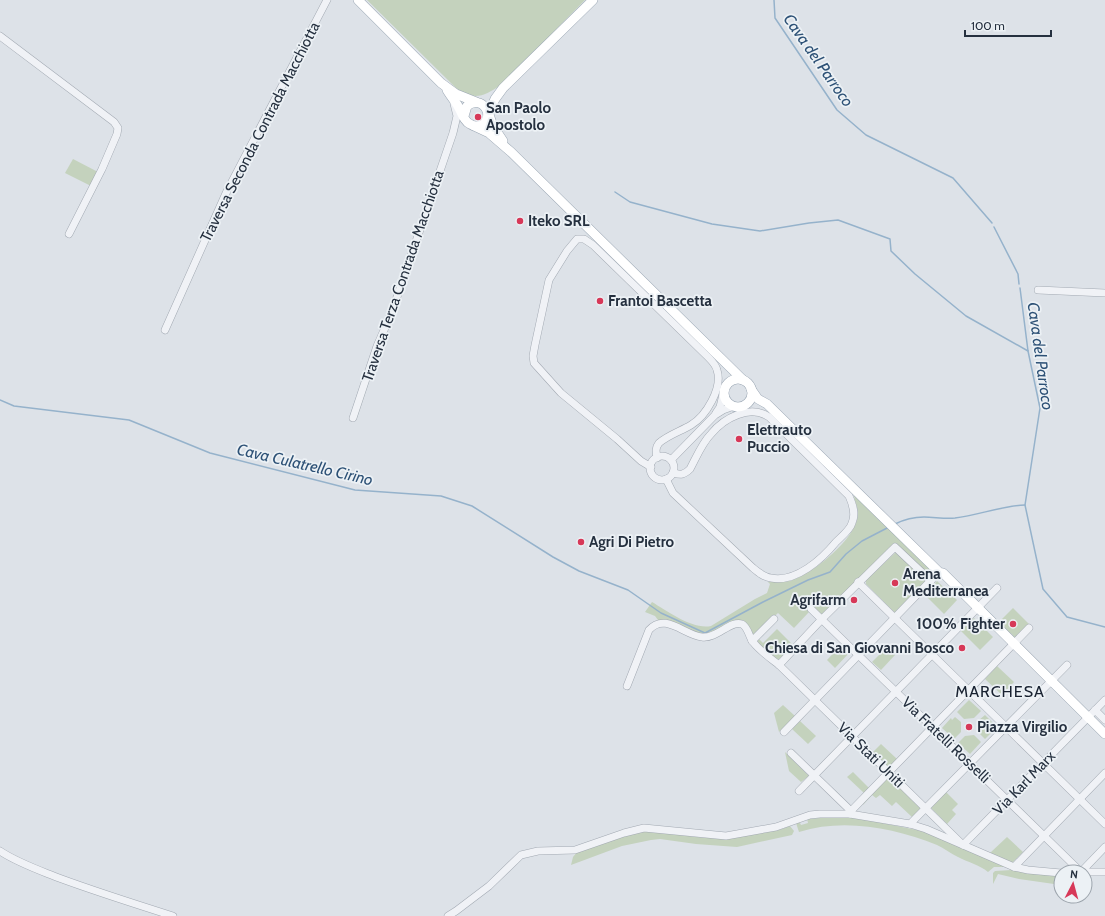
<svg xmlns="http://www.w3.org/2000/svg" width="1105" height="916" font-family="Cabin,sans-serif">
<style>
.green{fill:#c4d2bd}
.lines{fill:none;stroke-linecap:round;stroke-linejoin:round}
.stream{stroke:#95b2cb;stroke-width:1.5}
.minor-casing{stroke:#a2a9b2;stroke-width:8}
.major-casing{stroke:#9ba7b4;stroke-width:10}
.minor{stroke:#f0f2f6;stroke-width:7}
.major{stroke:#fff;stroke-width:9}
.poi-dot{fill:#d73858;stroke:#ecf1f5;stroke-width:1.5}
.labels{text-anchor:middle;stroke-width:3.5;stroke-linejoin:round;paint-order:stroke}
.poi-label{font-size:15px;font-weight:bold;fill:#25303f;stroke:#ecf1f5;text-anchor:start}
.street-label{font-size:15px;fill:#25303f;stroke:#ecf1f5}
.water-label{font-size:16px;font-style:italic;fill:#2d5176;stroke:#ecf1f5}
.neighbourhood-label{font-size:16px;letter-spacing:1px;fill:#182130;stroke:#ecf1f5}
</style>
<rect width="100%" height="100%" fill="#dde2e8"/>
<g class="green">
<path d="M367,0H585L501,85C484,96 475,101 457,89Z"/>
<polygon points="73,159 98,172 91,186 65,173"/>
<path d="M856,495L935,572L933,574L923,569L894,545L822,616L814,607L806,608L809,612L794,628L778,613L752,637L746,624L712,634L701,635L670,621L658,620L655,616L645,612L652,602C667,611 693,630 711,626L755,599L767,593L770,584L768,582C775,581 783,582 790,581C812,574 857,539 858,514C858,508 855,502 854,496Z"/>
<polygon points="896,552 926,581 895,613 866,584 866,580"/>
<polygon points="937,581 957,600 944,614 924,594"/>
<polygon points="1013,608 1029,624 1014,640 1012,634 1007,633 997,624"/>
<polygon points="974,618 993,637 980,650 961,631"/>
<polygon points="777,629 793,645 778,660 756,642 759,639 763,643"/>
<polygon points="842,644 850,652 835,668 827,660"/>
<polygon points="887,647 895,655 881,670 872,662"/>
<polygon points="997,666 1014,682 1002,695 985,679"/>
<polygon points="969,700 981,711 974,718 964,719 957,712"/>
<polygon points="783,705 795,716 779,732 774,713"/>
<polygon points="985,715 997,727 985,739 980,734 982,725 979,720"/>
<polygon points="955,717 961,722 961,732 954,739 942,728 951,718 952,720"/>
<polygon points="800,721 816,736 808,744 792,729"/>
<polygon points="974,735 981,742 970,754 958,743 965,736"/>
<polygon points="881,744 897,759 889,768 873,752"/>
<polygon points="785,752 809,776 801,782 789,771"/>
<polygon points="853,772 869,788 864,793 847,777"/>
<polygon points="889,776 921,808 912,817 896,802 892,806 880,795 876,798 872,795 863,805 864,801"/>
<polygon points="946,792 958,804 952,810 956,814 947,824 931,808"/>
<path d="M847,816L927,832L1009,867H994L988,872C980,865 967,862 958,857C951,854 944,848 937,845C894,828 844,818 799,832L796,823L799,821L801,825L808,823L807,819Z"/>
<polygon points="790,826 794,831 792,835 737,847 696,844 660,839 651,840 622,846 571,865 573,857 577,852 638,832 655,831 696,837 727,839 779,830"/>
<polygon points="1007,837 1023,852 1012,863 990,853"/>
<polygon points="1012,870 1061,875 1061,885 1019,879 998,874 993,884 993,873 995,871"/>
</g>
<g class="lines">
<g class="stream">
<polyline points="774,0 775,18 837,110 866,135 953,178 992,223"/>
<polyline points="615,192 630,202 712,224 760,231 809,223 838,220 890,239 891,251 915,274 966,316 1028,351"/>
<polyline points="994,227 1018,274 1019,284"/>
<polyline points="1020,288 1028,351 1040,408 1025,505 1043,589 1067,617 1105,627"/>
<polyline points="0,400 14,406 129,420 210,453 355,490 441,496 472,506 553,557 579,571 628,590 661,613 705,633 763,602 808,580 830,572 846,554 862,541 889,527"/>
<path d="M895,524C903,520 915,517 924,517C934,517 945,519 955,518C979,515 1001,506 1025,505"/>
</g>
<defs>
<g id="minor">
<polyline points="0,36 114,122 118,128 117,134 102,169 69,234"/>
<polyline points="1038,290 1105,293"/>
<polyline points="165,330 227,191 327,0"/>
<polyline points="716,413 720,407 724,390"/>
<polyline points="353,418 377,346 388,321 397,297 453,133 457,116 454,104"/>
<circle cx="662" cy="468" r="12"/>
<polyline points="671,460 715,415 723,410 734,406"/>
<path d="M651,467L641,461L617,439L561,393L534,363L533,356L535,345L549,280L567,251L577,239H584L593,245L708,357C712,361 716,365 717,370C723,388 706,416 691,425C681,431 668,435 659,443C655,448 656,452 657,458"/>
<path d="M666,479L673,493L753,568C759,573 764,577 771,578C796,583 822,559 836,542C841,537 850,530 852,523C856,514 853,505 849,496L769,417C750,404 724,418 711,434C702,443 696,458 690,469C684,475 681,475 673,473"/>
<polyline points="858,582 1105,824"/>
<polyline points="811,609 1081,872"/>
<polyline points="752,641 774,619"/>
<polyline points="779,665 822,619 895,547 931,581"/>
<path d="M627,686L649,630C665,612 684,635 702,637C717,639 730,620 742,624C748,627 749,637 753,642C760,651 770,658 779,665L963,845L1105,700"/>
<polyline points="1095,710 1105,720"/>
<polyline points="784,732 939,572"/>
<polyline points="791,753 851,811 850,814"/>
<polyline points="799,791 997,588"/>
<polyline points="851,811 1029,628"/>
<polyline points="910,824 1067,665"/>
<path d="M0,851C18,863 39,870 59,878C97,892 135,904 173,916"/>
<polyline points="1014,867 1105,773"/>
<polyline points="1081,872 1105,847"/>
<polyline points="1085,872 1105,872"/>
<polyline points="448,916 456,911 489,886 521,855 538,851 575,850 624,833 644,828 726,836 776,827 810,815 820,814 850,814 910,824 926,829 1014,867 1028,870 1061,873"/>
</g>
<g id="major">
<polyline points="358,0 441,83 456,94 476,102"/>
<path d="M447,90C450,95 453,99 456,103C461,109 463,121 470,124C473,126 478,127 482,124C496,116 482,94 467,106L464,116"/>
<polyline points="488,112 493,126 503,141"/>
<polyline points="488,116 495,99 503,88 593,0"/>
<polyline points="474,126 489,133 511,152 743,380"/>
<circle cx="738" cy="393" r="14"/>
<polyline points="751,389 758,399 767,404 939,572 943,573 1105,734"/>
</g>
</defs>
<use href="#minor" class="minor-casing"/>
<use href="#major" class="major-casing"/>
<use href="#minor" class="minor"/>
<use href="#major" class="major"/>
</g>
<g class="poi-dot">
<circle cx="478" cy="117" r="4"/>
<circle cx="520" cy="221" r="4"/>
<circle cx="600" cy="301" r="4"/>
<circle cx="739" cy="439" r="4"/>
<circle cx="581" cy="542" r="4"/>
<circle cx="895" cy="583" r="4"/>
<circle cx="854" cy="600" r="4"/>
<circle cx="1013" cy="624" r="4"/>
<circle cx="962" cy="648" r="4"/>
<circle cx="969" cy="727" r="4"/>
</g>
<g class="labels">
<g class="poi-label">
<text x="486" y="113">San Paolo<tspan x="486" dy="17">Apostolo</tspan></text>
<text x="528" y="226">Iteko SRL</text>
<text x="608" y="306">Frantoi Bascetta</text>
<text x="747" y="435">Elettrauto<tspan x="747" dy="17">Puccio</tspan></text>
<text x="589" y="547">Agri Di Pietro</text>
<text x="903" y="579">Arena<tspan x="903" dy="17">Mediterranea</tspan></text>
<text x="846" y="605" text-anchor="end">Agrifarm</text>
<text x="1005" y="629" text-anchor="end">100% Fighter</text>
<text x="954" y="653" text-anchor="end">Chiesa di San Giovanni Bosco</text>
<text x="977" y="732">Piazza Virgilio</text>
</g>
<g class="street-label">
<text transform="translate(260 132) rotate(-63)" y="5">Traversa Seconda Contrada Macchiotta</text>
<text transform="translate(403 276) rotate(-71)" y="5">Traversa Terza Contrada Macchiotta</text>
<text transform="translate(946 740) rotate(44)" y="5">Via Fratelli Rosselli</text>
<text transform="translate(871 755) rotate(44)" y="5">Via Stati Uniti</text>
<text transform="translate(1024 783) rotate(-46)" y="5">Via Karl Marx</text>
</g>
<g class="water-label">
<text transform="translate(819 60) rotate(55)" y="6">Cava del Parroco</text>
<text transform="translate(1041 356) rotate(82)" y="6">Cava del Parroco</text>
<text transform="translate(305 464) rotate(13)" y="6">Cava Culatrello Cirino</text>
</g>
<g class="neighbourhood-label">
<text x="1000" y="697">MARCHESA</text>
</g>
</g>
<g transform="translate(1073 884) rotate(6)"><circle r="19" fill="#ecf1f5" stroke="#9ca4ac"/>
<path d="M0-3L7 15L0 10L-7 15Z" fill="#d73858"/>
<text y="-6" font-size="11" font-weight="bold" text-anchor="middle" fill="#25303f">N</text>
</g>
<path d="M965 30v6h86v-6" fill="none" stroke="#25303f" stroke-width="2"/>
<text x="971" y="30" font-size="12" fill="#25303f" stroke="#ecf1f5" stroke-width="3" paint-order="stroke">100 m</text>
</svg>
